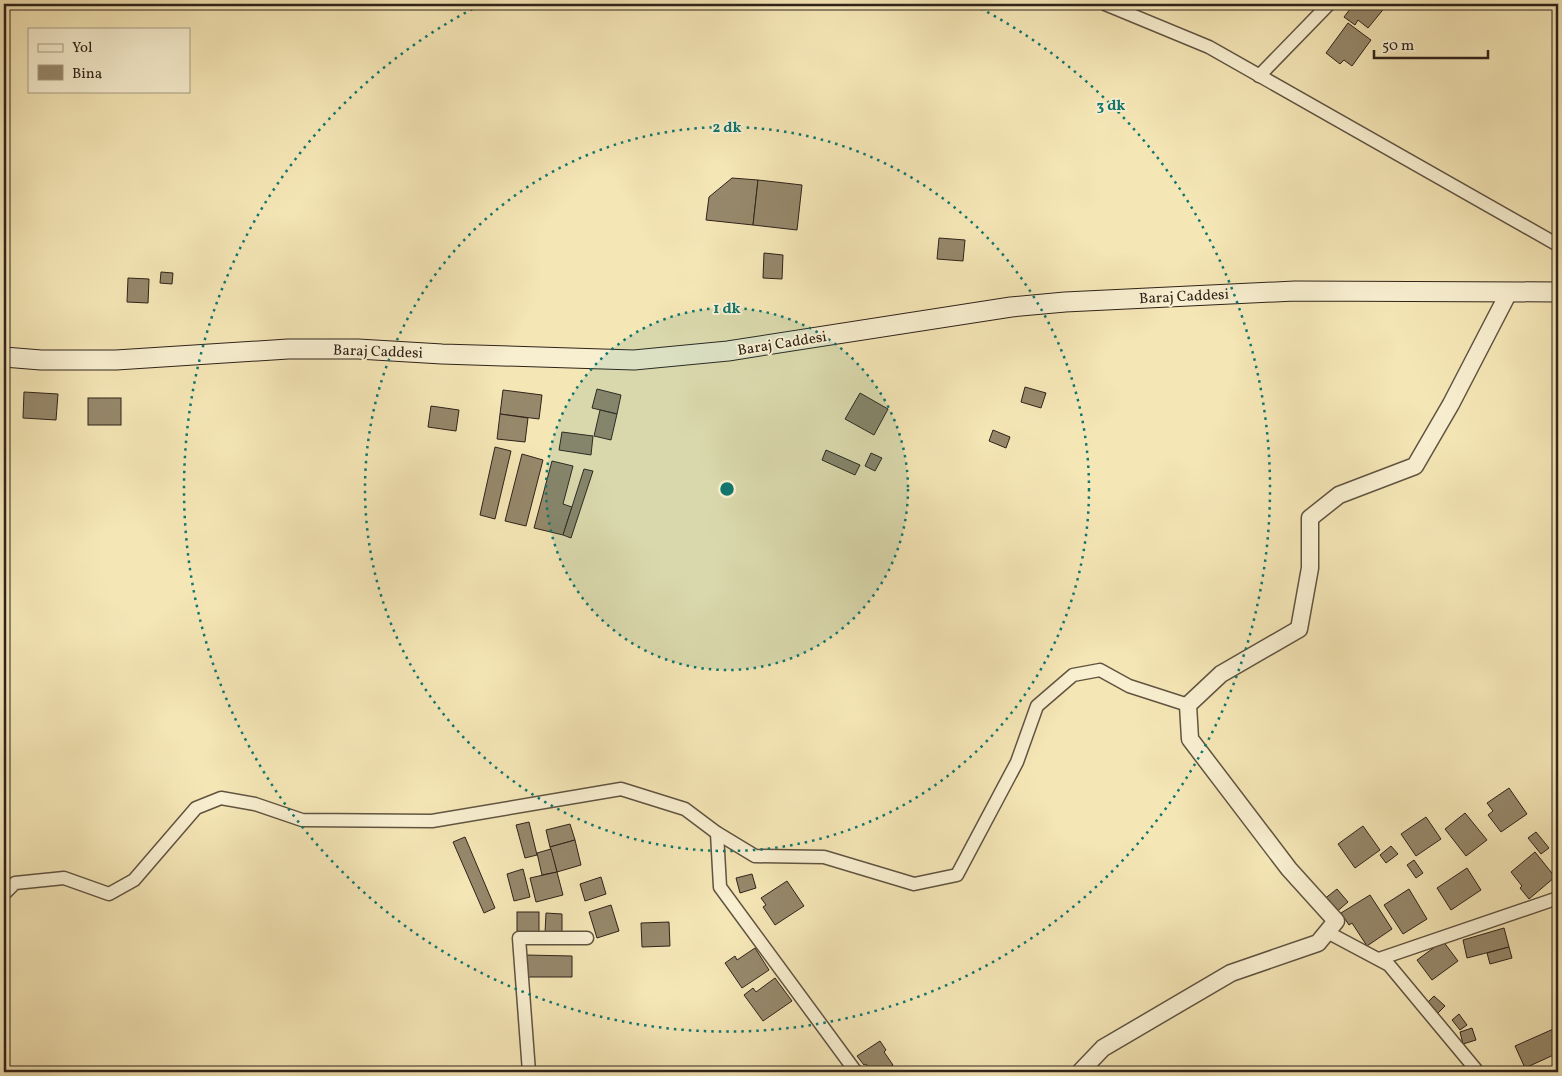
<svg xmlns="http://www.w3.org/2000/svg" width="1562" height="1076" font-family="Vollkorn,serif">
<style>
.building{fill:#96886b;stroke:#2f231a}
.lines{fill:none;stroke-linecap:round;stroke-linejoin:round}
.minor-casing{stroke:#605441;stroke-width:15}
.tertiary-casing{stroke:#605441;stroke-width:19}
.secondary-casing{stroke:#2f231a;stroke-width:21}
.minor{stroke:#f8efd0;stroke-width:12}
.tertiary{stroke:#f8efd0;stroke-width:16}
.secondary{stroke:#f8efd0;stroke-width:19}
.ring{fill:none;stroke:#0f766e;stroke-width:2.5;stroke-dasharray:2.5 5}
.labels{text-anchor:middle;stroke-width:4;stroke-linejoin:round;paint-order:stroke}
.street-label{font-size:15px;fill:#2f231a;stroke:#f8efd0}
.centre{fill:#0f766e;stroke:#f8efd0;stroke-width:2.5}
.ring-label{font-size:15px;text-anchor:middle;font-weight:bold;fill:#0f766e;stroke:#f8efd0;stroke-width:4;stroke-linejoin:round;paint-order:stroke}
</style>
<rect width="100%" height="100%" fill="#f5e6b6"/>
<filter id="stains"><feTurbulence type="fractalNoise" baseFrequency=".004" numOctaves="4"/><feColorMatrix values="0 0 0 0 .2 0 0 0 0 .09 0 0 0 0 .02 0 0 0 .5 -.17"/></filter>
<radialGradient id="worn" r=".72"><stop offset=".6" stop-color="#630" stop-opacity="0"/><stop offset="1" stop-color="#630" stop-opacity=".3"/></radialGradient>
<g class="building">
<polygon points="1354,4 1383,4 1386,6 1368,28 1358,20 1355,25 1344,17"/>
<polygon points="1348,23 1371,40 1352,66 1344,60 1340,64 1326,53"/>
<polygon points="732,178 758,180 753,225 706,220 709,197"/>
<polygon points="758,180 802,185 797,230 753,225"/>
<polygon points="939,238 965,240 963,261 937,259"/>
<polygon points="764,253 783,255 782,279 763,278"/>
<polygon points="161,272 173,273 172,284 160,283"/>
<polygon points="128,278 149,279 148,303 127,302"/>
<polygon points="1025,387 1046,393 1041,408 1021,402"/>
<polygon points="597,389 621,395 617,414 592,408"/>
<polygon points="503,390 542,395 539,419 500,414"/>
<polygon points="24,392 58,394 56,420 23,418"/>
<polygon points="860,393 888,409 874,435 845,419"/>
<rect x="88" y="398" width="33" height="27"/>
<polygon points="431,406 459,410 456,431 428,427"/>
<polygon points="600,410 617,414 611,440 594,436"/>
<polygon points="500,414 528,418 525,442 497,439"/>
<polygon points="993,430 1010,437 1006,448 989,441"/>
<polygon points="562,432 593,436 591,455 559,450"/>
<polygon points="495,447 511,451 495,519 480,515"/>
<polygon points="826,450 860,465 855,475 822,460"/>
<polygon points="871,453 882,458 875,471 865,466"/>
<polygon points="522,454 543,460 526,526 505,521"/>
<polygon points="552,461 573,466 563,504 572,507 563,535 534,528"/>
<polygon points="584,469 593,471 571,538 563,535"/>
<polygon points="1509,788 1527,814 1501,832 1488,815 1493,811 1487,803"/>
<polygon points="1465,813 1487,840 1466,856 1445,829"/>
<polygon points="1426,817 1441,839 1416,856 1401,834"/>
<polygon points="529,822 537,855 525,858 516,825"/>
<polygon points="570,824 575,840 550,847 546,830"/>
<polygon points="1363,826 1380,850 1355,868 1338,844"/>
<polygon points="1536,832 1549,848 1541,854 1528,838"/>
<polygon points="465,837 495,908 484,913 453,842"/>
<polygon points="575,840 581,865 557,872 550,847"/>
<polygon points="1391,846 1398,854 1386,863 1380,855"/>
<polygon points="551,849 557,872 542,875 537,853"/>
<polygon points="1535,852 1555,877 1529,899 1520,888 1522,886 1511,872"/>
<polygon points="1414,860 1423,873 1416,878 1407,865"/>
<polygon points="1467,868 1481,890 1451,910 1437,888"/>
<polygon points="523,869 530,897 514,901 507,874"/>
<polygon points="557,872 563,895 536,902 530,878"/>
<polygon points="752,874 756,888 740,893 736,878"/>
<polygon points="601,877 606,894 585,901 580,884"/>
<polygon points="787,881 804,906 775,925 763,907 766,905 761,898"/>
<polygon points="1337,889 1348,902 1334,914 1323,900"/>
<polygon points="1409,889 1427,919 1403,934 1384,905"/>
<polygon points="1370,895 1392,929 1367,946 1352,923 1349,925 1341,913"/>
<polygon points="611,905 619,931 597,938 589,912"/>
<rect x="517" y="912" width="22" height="22"/>
<polygon points="546,913 562,914 562,934 545,933"/>
<polygon points="669,922 670,946 642,947 641,923"/>
<polygon points="1504,928 1509,947 1467,958 1463,940"/>
<polygon points="1443,941 1458,961 1432,980 1417,960"/>
<polygon points="1509,947 1512,958 1490,964 1487,953"/>
<polygon points="755,948 769,970 742,988 725,963 735,956 737,960"/>
<polygon points="526,955 572,956 572,977 526,977"/>
<polygon points="775,978 792,1001 763,1021 744,995 753,988 756,992"/>
<polygon points="1434,996 1445,1006 1437,1014 1427,1003"/>
<polygon points="1459,1014 1467,1025 1460,1030 1452,1020"/>
<polygon points="1558,1027 1558,1053 1525,1068 1515,1046"/>
<polygon points="1472,1028 1476,1040 1463,1044 1460,1032"/>
<polygon points="880,1041 886,1050 884,1052 893,1065 882,1072 871,1072 866,1064 864,1065 857,1056"/>
</g>
<g class="lines">
<defs>
<g id="minor">
<polyline points="1105,4 1209,47 1558,245"/>
<polyline points="1259,76 1329,4"/>
<polyline points="717,833 720,887 856,1072"/>
<polyline points="4,894 15,883 64,878 109,894 134,880 196,808 221,798 255,804 302,820 432,821 621,789 685,809 717,833 755,856 824,857 914,884 957,875 1017,762 1037,706 1073,675 1100,670 1129,686 1188,705"/>
<polyline points="1327,932 1389,965 1478,1072"/>
<polyline points="1379,959 1558,898"/>
<polyline points="529,1072 519,938 587,938"/>
</g>
<polyline id="tertiary" points="1080,1072 1103,1048 1231,973 1318,943 1336,921 1289,869 1190,739 1188,705 1221,674 1299,629 1310,568 1310,518 1339,495 1415,466 1451,404 1509,292"/>
<polyline id="secondary" points="4,357 41,360 116,360 288,349 358,349 442,354 634,360 728,351 1011,307 1065,302 1295,291 1558,292"/>
</defs>
<use href="#minor" class="minor-casing"/>
<use href="#tertiary" class="tertiary-casing"/>
<use href="#secondary" class="secondary-casing"/>
<use href="#minor" class="minor"/>
<use href="#tertiary" class="tertiary"/>
<use href="#secondary" class="secondary"/>
</g>
<circle cx="727" cy="489" r="181" fill="#0f766e" fill-opacity=".12"/>
<g class="ring">
<circle cx="727" cy="489" r="181"/>
<circle cx="727" cy="489" r="362"/>
<path d="M974 5A543 543 0 1 1 480 5"/>
</g>
<g class="labels">
<g class="street-label">
<text transform="translate(1184 296) rotate(-3)" y="5">Baraj Caddesi</text>
<text transform="translate(782 343) rotate(-9)" y="5">Baraj Caddesi</text>
<text transform="translate(378 351) rotate(2)" y="5">Baraj Caddesi</text>
</g>
</g>
<circle cx="727" cy="489" r="8" class="centre"/>
<g class="ring-label">
<text x="1111" y="110">3 dk</text>
<text x="727" y="132">2 dk</text>
<text x="727" y="313">1 dk</text>
</g>
<rect width="1562" height="1076" fill="none" stroke="#f5e6b6" stroke-width="20"/>
<rect x="5" y="5" width="1552" height="1066" fill="none" stroke="#2f231a" stroke-width="2.5"/>
<rect x="10" y="10" width="1542" height="1056" fill="none" stroke="#2f231a"/>
<rect x="28" y="28" width="162" height="65" fill="#f8efd0" stroke="#a89d87"/>
<rect x="38" y="44" width="25" height="8" fill="#f8efd0" stroke="#a89d87"/>
<text x="72" y="52" font-size="15" fill="#2f231a">Yol</text>
<rect x="38" y="65" width="25" height="15" fill="#96886b" stroke="#a89d87"/>
<text x="72" y="78" font-size="15" fill="#2f231a">Bina</text>
<path d="M1374 50v8h114v-8" fill="none" stroke="#2f231a" stroke-width="2.5"/>
<text x="1382" y="50" font-size="15" fill="#2f231a" stroke="#f8efd0" stroke-width="4" paint-order="stroke">50 m</text>
<rect width="100%" height="100%" filter="url(#stains)"/>
<rect width="100%" height="100%" fill="url(#worn)"/>
</svg>
